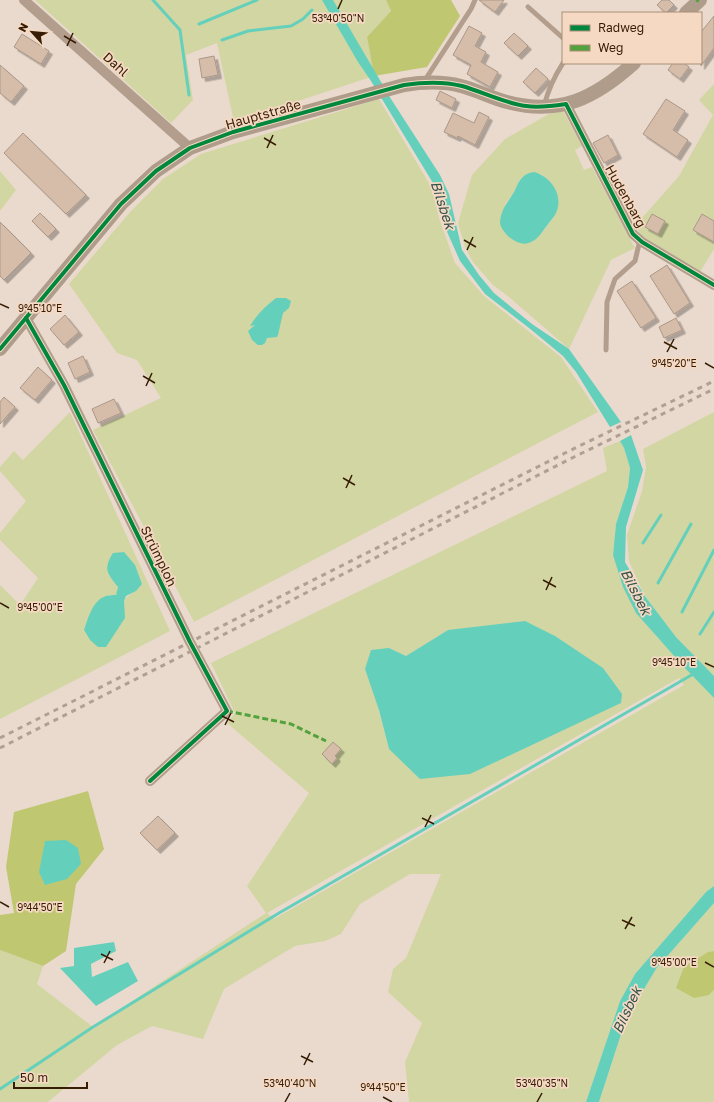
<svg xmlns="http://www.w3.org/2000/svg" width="714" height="1102" font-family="'Golos Text',sans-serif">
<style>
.green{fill:#d2d6a2;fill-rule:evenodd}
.forest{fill:#c0c771}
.water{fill:#64d0bc}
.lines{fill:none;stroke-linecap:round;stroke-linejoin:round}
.stream{stroke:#64d0bc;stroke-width:3}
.building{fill:#d5bdaa;stroke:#ab9787;filter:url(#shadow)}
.lane{stroke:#b39e8d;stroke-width:5}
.street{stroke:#b39e8d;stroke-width:10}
.secondary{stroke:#b09c8a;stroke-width:14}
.rail{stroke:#b0a092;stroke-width:3;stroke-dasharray:5 5;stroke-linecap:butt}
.quiet{stroke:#53a23d;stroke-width:3;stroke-dasharray:6 3;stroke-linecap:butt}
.cycleway-casing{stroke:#f5d9c3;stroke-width:6}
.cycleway{stroke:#00873e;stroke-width:4}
.ticks{fill:none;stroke:#371d05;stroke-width:1.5}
.labels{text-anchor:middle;stroke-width:3.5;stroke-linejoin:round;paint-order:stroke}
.street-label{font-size:13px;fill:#371d05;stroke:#f5d9c3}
.water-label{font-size:14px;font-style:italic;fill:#33534c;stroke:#f5d9c3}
.ticks-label{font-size:10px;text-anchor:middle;fill:#371d05;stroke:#f5d9c3;stroke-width:3.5;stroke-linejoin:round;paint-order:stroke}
</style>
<defs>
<filter id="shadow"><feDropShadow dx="3.5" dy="3.5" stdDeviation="0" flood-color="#0004"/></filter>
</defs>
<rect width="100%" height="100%" fill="#eadace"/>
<g class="green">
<polygon points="35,0 386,0 391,11 367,37 374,76 234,122 217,43 186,55 193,100 171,123"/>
<polygon points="714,84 714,249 700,272 642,236 635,226 679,176 713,115 699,100"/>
<polygon points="379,99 433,190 439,218 455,263 484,296 561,357 598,412 194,622 93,430 161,398 137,360 117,353 69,284 131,211 163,179 201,154"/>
<path d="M563,111L582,146L575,150L584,170L592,167L635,248L611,260L569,349L509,297L493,285L473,262L465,247L458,223L472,175L505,139L549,114ZM541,174C572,196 554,223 532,242L505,204L513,194L520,179Z"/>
<polygon points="0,171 16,190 0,211"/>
<path d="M70,412L170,631L0,719V585L20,605L38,578L0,540V533L26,501L0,471V467L14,451L23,460ZM108,574L136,591C121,599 122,603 125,618L90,640L84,630L87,620L108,595L116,596L118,587Z"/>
<polygon points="714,412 714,676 676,637 644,595 629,561 627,535 642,491 646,467 643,449"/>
<path d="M620,441L624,448L630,468L628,487L616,524L613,555L657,637L714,698V886L706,892L635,974L620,1001L586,1102H409L405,1062L422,1023L388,992L393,969L406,958L441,874H410L360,904L341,934L325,941L295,946L224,989L203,1039L152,1026L117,1045L48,1102H0V950L43,966L37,984L93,1027L266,913L247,886L309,793L227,723L235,713L211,663L607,471L603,448ZM448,630L389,749L379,710L389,648L406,656ZM679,678L684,685L274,919L267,913Z"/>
<polygon points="714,903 714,951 708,952 709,995 714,990 714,1102 599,1102 626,1019 656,969"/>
</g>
<g class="forest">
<polygon points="386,0 451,0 460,16 427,67 374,76 367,37 391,11"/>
<polygon points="88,791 104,849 76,884 66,951 43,966 0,950 0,915 14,913 6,867 14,812"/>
<polygon points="714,951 714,990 709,995 694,998 676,988 684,967 708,952"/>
</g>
<g class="water">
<polygon points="322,0 333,0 391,99 440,175 449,194 462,250 479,275 494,293 532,324 569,349 621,422 610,427 576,372 563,356 529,328 485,294 460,261 444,225 436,188 371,81 358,62"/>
<path d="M534,172C552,177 565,197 555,215C552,219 549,223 546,227C542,232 537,240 531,242C523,246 516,242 509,237C505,233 500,227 500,222C501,209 508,202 514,192C516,188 518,182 521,179C525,174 529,173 534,172Z"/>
<path d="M276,298H286L291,301L289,308L283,313L278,335L277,337L267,338L265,343L262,345H258L252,340L248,331L255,325L250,326C257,314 266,306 276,298Z"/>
<polygon points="631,435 643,470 626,527 625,562 644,595 676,637 714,676 714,698 683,666 636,613 623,587 613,555 616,524 628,487 630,468 624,448 620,441"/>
<path d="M124,552L135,565L142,584L136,591L126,596L124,601L125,618L106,647H98L90,640L84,630C88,618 93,600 106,596C109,595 113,595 116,595L118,587C107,573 103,569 113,553Z"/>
<polygon points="525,621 555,636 603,668 622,694 621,703 470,774 420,779 389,749 379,710 365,669 371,650 389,648 406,656 448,630"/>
<polygon points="66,840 78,848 81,864 67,879 45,885 39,872 45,841"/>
<polygon points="714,886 714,903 656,969 626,1019 599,1102 586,1102 620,1001 635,974 706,892"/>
<polygon points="114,942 116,951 91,964 92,977 128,962 138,981 96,1006 60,968 74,966 74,948"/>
</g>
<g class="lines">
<g class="stream">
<polyline points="153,0 180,30 189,95"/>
<polyline points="199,24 257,0"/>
<polyline points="222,40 248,31 291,26 303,19 312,10"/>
<polyline points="643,543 661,515"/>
<polyline points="658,583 691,524"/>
<polyline points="682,612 714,550"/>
<polyline points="700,634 714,612"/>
<polyline points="0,1089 93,1027 279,913 695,673"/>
</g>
</g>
<g class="building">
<polygon points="479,0 504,0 495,12"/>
<polygon points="662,0 669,0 674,5 666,13 657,5"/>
<polygon points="714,16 714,48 701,66 701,32"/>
<polygon points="469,26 482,33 475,46 486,52 481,62 498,72 490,87 467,74 471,65 453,55"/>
<polygon points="514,33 528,46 518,56 504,43"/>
<polygon points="22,34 49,51 41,64 14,47"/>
<polygon points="214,56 218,75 202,78 199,59"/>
<polygon points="673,63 684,63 689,67 680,79 668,70"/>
<polygon points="0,65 24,86 11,102 0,93"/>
<polygon points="536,68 548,79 535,93 523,82"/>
<polygon points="440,91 456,99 452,108 436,100"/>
<polygon points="666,99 685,111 673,130 688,140 677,157 643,134"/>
<polygon points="479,112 489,117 475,145 458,136 457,138 444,132 453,113 474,123"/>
<polygon points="23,133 86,195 66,214 4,153"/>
<polygon points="608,135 618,155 604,163 593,143"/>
<polygon points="40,213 56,229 48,237 32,221"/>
<polygon points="652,214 665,221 658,234 645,227"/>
<polygon points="702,214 714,221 714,242 693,230"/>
<polygon points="0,222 31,253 4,280 0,276"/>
<polygon points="667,265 690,303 674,314 650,276"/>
<polygon points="632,281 656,318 641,328 617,291"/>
<polygon points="65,315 79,332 64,345 50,329"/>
<polygon points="676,318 682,330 664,338 659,327"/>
<polygon points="83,356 90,372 75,379 68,363"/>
<polygon points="38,367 52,380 35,400 20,388"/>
<polygon points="4,397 15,407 0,424 0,402"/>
<polygon points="114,399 121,413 98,423 92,409"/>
<polygon points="333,742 341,749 335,756 337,758 332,764 322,754"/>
<polygon points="158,816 175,833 157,850 140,833"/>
</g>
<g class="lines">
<g class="lane">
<polyline points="528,7 563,38"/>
<polyline points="425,80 471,9 475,0"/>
<path d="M544,106C548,90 554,77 563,63"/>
<polyline points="606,350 607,302 615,279 635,261 640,240"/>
</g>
<g class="street">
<polyline points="24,0 190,148"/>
<polyline points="566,104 633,234 642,242 714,285"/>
<polyline points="26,318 64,385 190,642 227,711 150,781"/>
</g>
<g class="secondary">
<polyline points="686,13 700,0"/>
<path d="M0,349L121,204L156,171L190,148L233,132L404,85C423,82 442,81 461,86C477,90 491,98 507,102C560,116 595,98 634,63"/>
</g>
<g class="rail">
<polyline points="0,738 571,450 714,381"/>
<polyline points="0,748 574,457 714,389"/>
</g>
<g class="quiet">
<polyline points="696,0 699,1"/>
<polyline points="227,711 291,724 326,741"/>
</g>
<defs>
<g id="cycleway">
<polyline points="26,318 64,385 190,642 227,711 150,781"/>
<path d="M0,349L121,204L156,171L190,148L233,132L404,85C424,82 442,81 462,86C483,92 504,103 526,106C539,108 553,106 566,104L633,234L642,242L714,285"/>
</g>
</defs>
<use href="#cycleway" class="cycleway-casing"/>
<use href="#cycleway" class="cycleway"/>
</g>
<path class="ticks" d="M338,9L342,0M64,36L76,43M67,46L73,33M264,138L276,145M267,148L273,135M464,240L476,247M467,250L473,237M0,304L9,308M664,342L677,349M667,352L674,339M705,363L714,368M143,376L155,383M146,386L152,373M343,478L355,485M346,488L352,475M543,580L556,587M546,590L552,577M0,603L9,608M705,663L714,667M222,716L234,722M225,725L231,713M422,818L434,824M425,827L431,815M0,902L9,907M622,920L635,926M625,929L632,917M101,954L113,960M705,962L714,967M104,963L110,951M301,1056L313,1062M304,1065L310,1053M383,1097L392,1102M285,1102L290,1093M537,1102L542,1093"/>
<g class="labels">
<g class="street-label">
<text transform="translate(116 64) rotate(42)" y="5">Dahl</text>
<text transform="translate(263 114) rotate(-16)" y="5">Hauptstraße</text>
<text transform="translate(626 196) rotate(61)" y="5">Hudenbarg</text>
<text transform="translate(159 556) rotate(64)" y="5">Strümploh</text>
</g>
<g class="water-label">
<text transform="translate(443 205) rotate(72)" y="5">Bilsbek</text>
<text transform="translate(636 592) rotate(63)" y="5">Bilsbek</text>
<text transform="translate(627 1010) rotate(-65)" y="5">Bilsbek</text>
</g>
</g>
<g class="ticks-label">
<text x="338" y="22">53°40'50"N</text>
<text x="40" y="312">9°45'10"E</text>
<text x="674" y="367">9°45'20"E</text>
<text x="40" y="611">9°45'00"E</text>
<text x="674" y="666">9°45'10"E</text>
<text x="40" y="911">9°44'50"E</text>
<text x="674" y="966">9°45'00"E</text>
<text x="290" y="1087">53°40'40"N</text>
<text x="542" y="1087">53°40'35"N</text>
<text x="383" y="1091">9°44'50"E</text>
</g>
<rect x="562" y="12" width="140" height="52" fill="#f5d9c3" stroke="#a98e77"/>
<rect x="570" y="25" width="20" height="6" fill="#00873e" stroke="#a98e77"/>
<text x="598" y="32" font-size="12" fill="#371d05">Radweg</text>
<rect x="570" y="45" width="20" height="6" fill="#53a23d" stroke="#a98e77"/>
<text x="598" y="52" font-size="12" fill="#371d05">Weg</text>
<g transform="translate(32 32) rotate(297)" stroke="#f5d9c3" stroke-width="3" paint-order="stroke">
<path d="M0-3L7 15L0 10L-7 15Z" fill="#371d05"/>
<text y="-6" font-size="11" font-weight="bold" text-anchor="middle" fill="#371d05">N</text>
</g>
<path d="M14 1082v6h73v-6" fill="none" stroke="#371d05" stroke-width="2"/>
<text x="20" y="1082" font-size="12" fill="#371d05" stroke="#f5d9c3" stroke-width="3" paint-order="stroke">50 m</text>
</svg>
